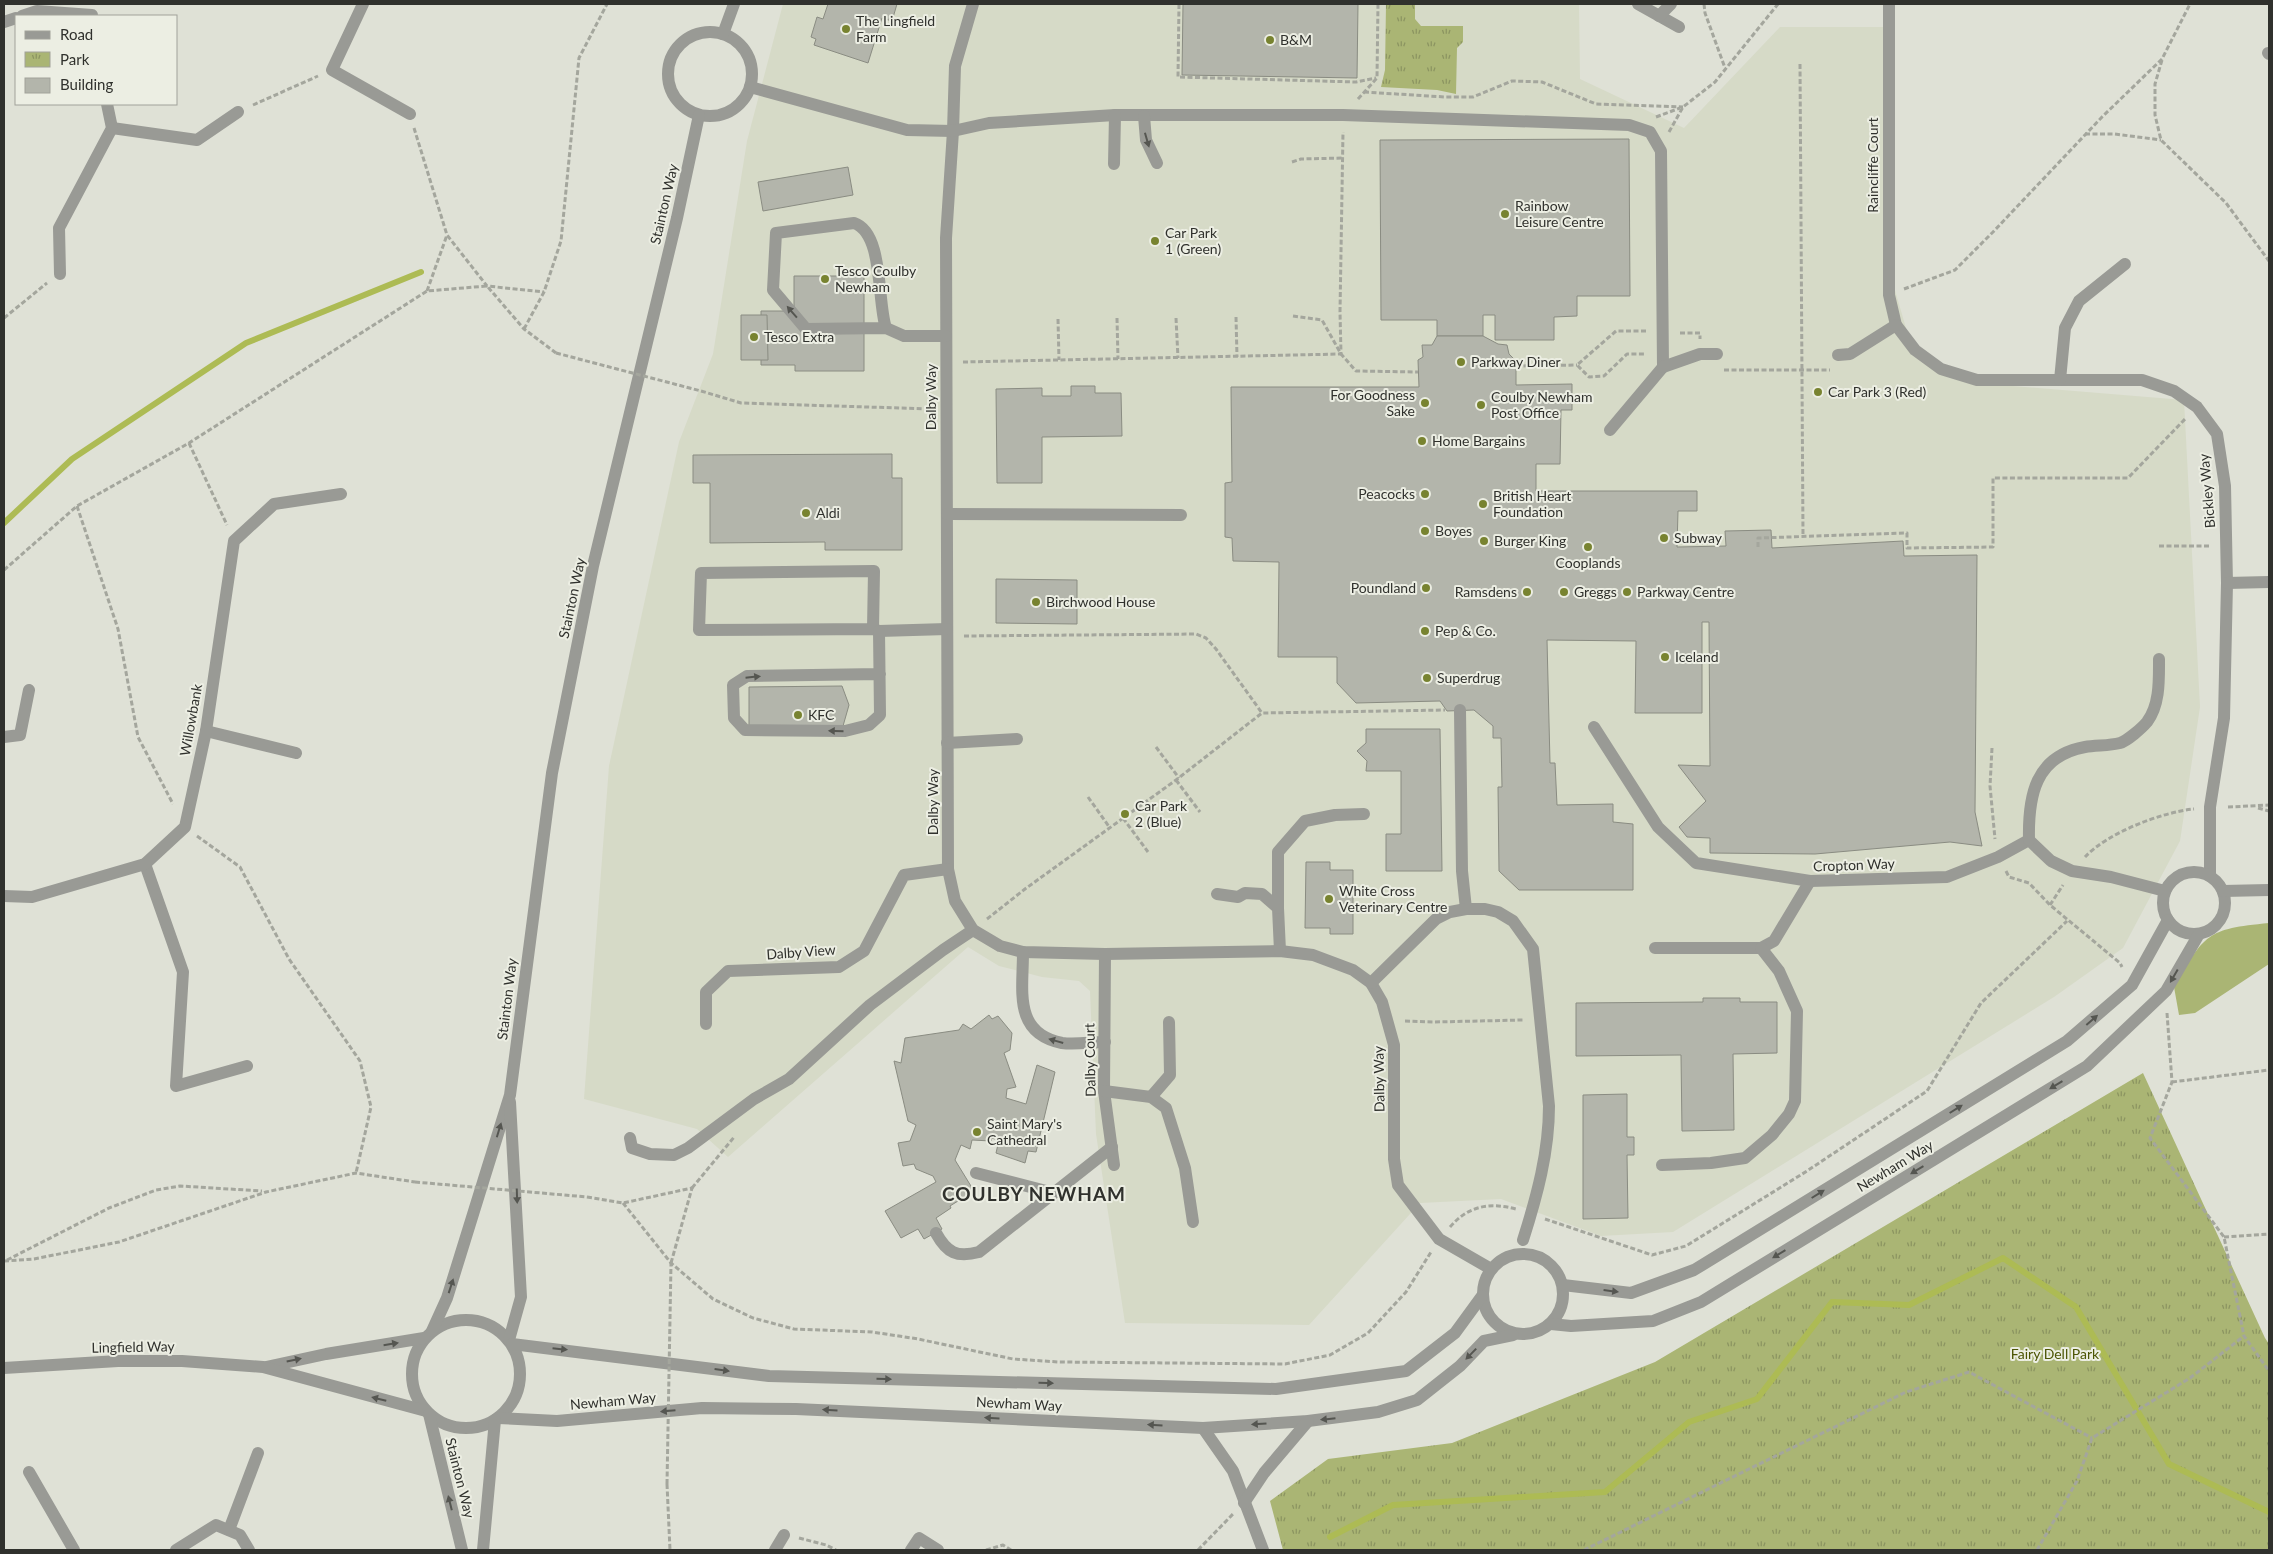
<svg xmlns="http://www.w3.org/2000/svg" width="2273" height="1554" font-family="Lato,sans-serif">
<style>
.built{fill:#d6dac7}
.grass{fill:#aab574}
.park{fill:url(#park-tufts)}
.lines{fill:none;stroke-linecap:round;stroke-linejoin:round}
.stream{stroke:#adbb54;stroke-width:6}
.building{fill:#b3b5ab;stroke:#8a8c82}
.path{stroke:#a4a69d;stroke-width:3;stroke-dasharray:5 2.5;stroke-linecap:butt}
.minor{stroke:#999a95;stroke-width:12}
.path-bridge{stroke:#a4a69d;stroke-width:3;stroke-dasharray:5 2.5;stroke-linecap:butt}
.oneway{fill:#555651}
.poi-dot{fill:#788330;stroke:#eceee3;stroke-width:2}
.labels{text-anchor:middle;stroke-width:4;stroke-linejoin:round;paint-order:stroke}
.poi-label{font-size:14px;fill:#30312d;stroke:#eceee3;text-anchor:start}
.street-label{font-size:14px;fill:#30312d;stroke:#eceee3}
.park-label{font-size:14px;fill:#4c5504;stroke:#eceee3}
.district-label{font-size:19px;font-weight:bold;letter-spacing:1px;fill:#30312d;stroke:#eceee3}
</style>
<defs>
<pattern id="park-tufts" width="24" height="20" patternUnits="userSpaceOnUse" patternTransform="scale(1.25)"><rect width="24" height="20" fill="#aab574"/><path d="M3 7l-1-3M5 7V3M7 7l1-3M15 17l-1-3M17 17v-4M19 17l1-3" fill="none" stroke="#8b9460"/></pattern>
</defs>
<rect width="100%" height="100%" fill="#dfe1d6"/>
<polygon class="built" points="783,4 1579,4 1580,79 1684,128 1780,27 1885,27 1885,256 1913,352 1977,383 2184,400 2200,707 2180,841 2123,948 2054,997 1673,1232 1601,1236 1501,1199 1420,1203 1309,1325 1125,1323 1096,1134 1090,991 1079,981 1042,977 999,966 968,947 728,1157 697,1129 584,1099 609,766 679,442 713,354 747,141"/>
<path class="grass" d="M2269,923V964L2195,1013L2179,1015L2174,987C2205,934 2206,929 2269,923Z"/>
<g class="park">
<polygon points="1386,4 1415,4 1415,19 1421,26 1463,26 1463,42 1457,48 1456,94 1437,90 1381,87 1385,70"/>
<polygon points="2143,1073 2265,1338 2269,1344 2269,1550 1283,1550 1270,1501 1328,1459 1452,1443 1655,1362"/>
</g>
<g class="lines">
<g class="stream">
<polyline points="4,523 72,459 246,343 421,272"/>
<polyline points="1330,1537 1393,1505 1605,1492 1689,1422 1757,1399 1832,1302 1909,1305 2003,1258 2076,1307 2169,1464 2269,1512"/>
</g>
</g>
<g class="building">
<polygon points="828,4 897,4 892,21 882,18 868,63 814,45 816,39 811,37 817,17 823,19"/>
<polygon points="1183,4 1358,4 1357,78 1182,75"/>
<polygon points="1629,139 1630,296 1577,296 1577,316 1554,317 1554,340 1495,340 1495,315 1483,315 1483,336 1437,336 1437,320 1381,320 1380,140"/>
<polygon points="848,167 853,195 763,211 758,182"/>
<polygon points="794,276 864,276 864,371 795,371 795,365 761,365 761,311 794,311"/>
<polygon points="741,315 767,315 768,360 741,360"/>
<polygon points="1437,336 1483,336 1498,344 1507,345 1509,354 1516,361 1516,385 1572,384 1572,410 1561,410 1560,464 1536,464 1536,491 1697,491 1697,511 1678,511 1677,547 1726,546 1725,531 1771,530 1772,548 1903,541 1904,556 1977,555 1975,812 1982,846 1950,842 1815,854 1710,853 1710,838 1687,837 1679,827 1706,801 1678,765 1710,766 1709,622 1702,622 1702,713 1635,713 1636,641 1547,640 1550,763 1555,763 1557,805 1613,804 1613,822 1633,824 1633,890 1519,890 1499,871 1498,787 1502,787 1501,738 1493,738 1493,726 1474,710 1447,711 1440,701 1356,703 1337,683 1337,657 1278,657 1279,562 1233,561 1232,538 1225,537 1225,483 1232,482 1231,387 1419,387 1418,360 1423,357 1422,345 1432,345"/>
<polygon points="1071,386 1095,386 1095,393 1121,393 1122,436 1042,437 1042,483 997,483 996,389 1042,388 1042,396 1071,396"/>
<polygon points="892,454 892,478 902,478 902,550 825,550 825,542 710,543 710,483 693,483 693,455"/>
<polygon points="996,579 1077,580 1077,624 996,623"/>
<polygon points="842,686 849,705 843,726 749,726 749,687"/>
<polygon points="1366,729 1440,729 1442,871 1386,871 1386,834 1401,834 1401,771 1366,771 1367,761 1357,751 1366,743"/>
<polygon points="1306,862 1330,862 1330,870 1353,870 1353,934 1330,934 1330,928 1305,928"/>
<polygon points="1703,998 1740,998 1740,1002 1777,1002 1777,1053 1733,1054 1734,1130 1682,1131 1681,1055 1576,1056 1576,1003 1703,1002"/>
<polygon points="989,1015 992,1019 998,1016 1012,1033 1010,1050 1004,1053 1016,1087 1007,1089 1006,1098 1026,1104 1037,1065 1055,1072 1036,1152 1028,1151 1025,1163 996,1153 999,1140 991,1138 991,1141 972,1140 970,1149 961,1145 955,1160 974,1191 950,1206 951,1208 936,1218 942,1229 924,1239 918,1229 901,1238 885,1211 936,1182 933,1176 916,1169 914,1164 903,1166 898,1143 910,1141 916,1125 908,1121 894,1061 901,1063 905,1038 959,1030 963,1024 971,1029"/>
<polygon points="1627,1094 1627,1137 1634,1137 1634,1155 1627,1155 1628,1218 1583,1219 1583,1095"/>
</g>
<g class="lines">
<g class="path">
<polyline points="1179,4 1178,77 1356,82 1376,78"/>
<polyline points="1704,4 1705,13 1725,68"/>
<polyline points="2162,60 2155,84 2155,115 2161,140 2226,203 2269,261"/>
<polyline points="1800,64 1803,536"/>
<polyline points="1364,92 1445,97 1473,97 1512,81 1542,82 1596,104 1683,107"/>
<polyline points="1358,99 1377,78 1378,4"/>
<polyline points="253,105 318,76"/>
<polyline points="1656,117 1680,108"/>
<polyline points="414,128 447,235 487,286 544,292"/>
<polyline points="1669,132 1683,107 1715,82 1778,4"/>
<polyline points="2085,134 2115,134 2161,140"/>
<polyline points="1292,162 1301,159 1343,158"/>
<polyline points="1904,289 1955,270 1993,232 2102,117 2162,59 2190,4"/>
<polyline points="427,291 447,235"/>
<polyline points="1293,316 1322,320 1341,354 1356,371 1418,372"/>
<polyline points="1236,317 1237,357"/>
<polyline points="4,318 47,283"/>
<polyline points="1117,318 1118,359"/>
<polyline points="1176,318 1178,358"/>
<polyline points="1058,319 1059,360"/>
<polyline points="524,329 544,292 561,241 579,58 607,4"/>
<polyline points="1646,331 1616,331 1577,365 1589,377 1604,376 1627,354 1646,354"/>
<polyline points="1680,333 1700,333 1700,339"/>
<polyline points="963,362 1341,354 1340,312 1343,132"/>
<polyline points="1516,366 1577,365"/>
<polyline points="1724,370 1830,370"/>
<polyline points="701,391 741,403 931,409"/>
<polyline points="189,443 227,525"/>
<polyline points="77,506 118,629 138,737 173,804"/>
<polyline points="2159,546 2211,546"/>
<polyline points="1758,547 1758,538 1907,533 1907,548 1993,547 1993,478 2128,478 2186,418"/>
<polyline points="4,570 77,506 189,443 427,291 487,286 524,329 556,353"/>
<polyline points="964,636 1196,634 1206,638 1216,649 1262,713"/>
<polyline points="1156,747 1179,778"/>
<polyline points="1992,748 1990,786 1995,839"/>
<polyline points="1176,780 1200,812"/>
<polyline points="1088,797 1110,828"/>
<polyline points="2228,807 2269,805"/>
<polyline points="2258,808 2269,811"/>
<polyline points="1123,818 1148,852"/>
<polyline points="197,836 240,867 289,959 360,1061 371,1107 356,1173"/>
<path d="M2085,857C2107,833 2162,812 2194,809"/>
<polyline points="2006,871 2009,877 2029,883 2050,905 2120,963 2122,967"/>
<polyline points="2050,905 2063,885"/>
<polyline points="987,919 1025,889 1176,780 1262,713 1445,710"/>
<polyline points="2167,1013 2172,1082 2150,1138 2224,1237 2244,1336 2269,1371"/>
<polyline points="1405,1021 1434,1022 1523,1020"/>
<polyline points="2172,1082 2269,1070"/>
<polyline points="692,1188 735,1136"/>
<polyline points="587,1197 623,1203 692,1188 671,1263"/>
<polyline points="623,1203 671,1263 713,1299 753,1318 794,1329 872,1332 918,1339 1013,1359 1059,1362 1285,1364 1330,1355 1368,1333 1406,1292 1431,1252"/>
<polyline points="1545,1219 1652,1255 1686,1246 1807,1171 1927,1091 1981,1003 2067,921"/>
<path d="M1450,1227C1468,1206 1489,1202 1516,1209"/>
<polyline points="2224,1237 2269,1234"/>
<polyline points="7,1260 109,1208 156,1190 180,1186 262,1191"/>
<polyline points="4,1261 34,1259 119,1242 266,1192 356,1173 415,1182"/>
<polyline points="667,1484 670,1550"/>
<polyline points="799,1538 826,1545 836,1550"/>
<polyline points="986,1550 1003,1545 1011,1550"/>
<polyline points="1198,1550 1233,1514"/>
<polyline points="1584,1550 1906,1392 1969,1372 2092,1438"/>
<polyline points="2037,1550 2077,1481 2092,1438 2190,1378 2244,1336"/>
</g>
<g class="minor">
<polyline points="363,4 332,70 410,114"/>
<polyline points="973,4 955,66 953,131 946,238 948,869 955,901 973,930 1000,946 1023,952 1105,954 1280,951 1313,955 1353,970 1371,983 1382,1002 1394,1045 1394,1159 1398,1185 1439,1239 1491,1269"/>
<polyline points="1638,4 1679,27"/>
<polyline points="1889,4 1889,295 1896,325 1915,350 1941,369 1977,380 2142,380 2174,391 2197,407 2217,434 2225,486 2227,583 2224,718 2210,807 2210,876"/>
<polyline points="22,16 37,11 92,15"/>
<polyline points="1659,16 1671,4"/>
<polyline points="4,22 16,18"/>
<circle cx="710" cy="74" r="42"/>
<polyline points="723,34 734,4"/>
<polyline points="2268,53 2269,54"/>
<polyline points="750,87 907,130 953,131 989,123 1115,115 1343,115 1629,125 1650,132 1661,151 1663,367 1610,430"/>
<polyline points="1144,116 1146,140 1157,163"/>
<polyline points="112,128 197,140 238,112"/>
<polyline points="1114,164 1115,115"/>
<polyline points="60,274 59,228 112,128 107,104"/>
<path d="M886,328C877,302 884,233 854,223L776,233L773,290L806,329L886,328L904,336H946"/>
<polyline points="1838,355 1850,354 1896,325"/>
<polyline points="1663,367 1700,354 1717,354"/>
<polyline points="2060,380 2065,328 2079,301 2125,264"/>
<polyline points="947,514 1181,515"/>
<polyline points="2227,583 2269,582"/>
<polyline points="873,629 874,571 701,573 699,630 873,629 879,631 947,629"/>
<polyline points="879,631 880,715 869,725 845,731 745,730 734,718 733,685 747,676 880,674"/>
<polyline points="1460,710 1462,871 1466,909"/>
<polyline points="1594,727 1658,827 1696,863 1810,881 1947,877 1998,857 2029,840 2051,861 2072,871 2111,877 2165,891"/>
<polyline points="206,731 296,753"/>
<polyline points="4,737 20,735 29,690"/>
<polyline points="947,743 1017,739"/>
<path d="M2029,840C2028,796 2035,756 2085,747C2096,745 2109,746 2120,743C2127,741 2142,728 2147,722C2160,705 2159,680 2159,659"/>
<polyline points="145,864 183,972 176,1086 247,1066"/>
<circle cx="2194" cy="903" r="31"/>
<polyline points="2223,891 2269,890"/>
<polyline points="1217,894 1238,897 1245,893 1262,894 1278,908 1280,951"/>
<polyline points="4,896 32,897 145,864 185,827 206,731 234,541 274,504 341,494"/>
<polyline points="1278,908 1278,852 1305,821 1335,815 1364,814"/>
<polyline points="1655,948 1761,948 1774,941 1810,881"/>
<path d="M1023,952C1023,991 1013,1033 1062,1043C1075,1045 1091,1042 1105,1042"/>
<polyline points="1105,954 1104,1091 1114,1165"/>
<path d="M1371,983L1436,919L1450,912L1466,909H1485L1498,912L1513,921L1533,949L1549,1106C1549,1152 1537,1196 1523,1240"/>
<polyline points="706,1024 706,992 728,971 839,967 864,951 904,875 948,869"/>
<polyline points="1104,1091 1151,1097 1166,1108 1185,1168 1193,1222"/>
<polyline points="1151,1097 1170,1075 1169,1022"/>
<polyline points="630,1138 632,1148 650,1154 674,1155 688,1148 754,1099 789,1079 870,1005 943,950 973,930"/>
<polyline points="1662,1165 1711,1163 1745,1158 1772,1135 1789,1114 1795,1101 1797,1011 1779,971 1761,948"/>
<polyline points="976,1173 1054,1193"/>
<path d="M936,1233C947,1253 957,1258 979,1252L1112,1147"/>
<circle cx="1523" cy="1294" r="40"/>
<polyline points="1563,1285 1631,1293 1694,1270 2067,1041 2132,985 2168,920"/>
<circle cx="466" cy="1374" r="54"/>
<polyline points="1551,1324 1571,1326 1653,1321 1701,1302 2087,1066 2166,991 2199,934"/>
<polyline points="432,1331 447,1298 510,1095 552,773 593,566 677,218 699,115"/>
<polyline points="509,1340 521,1297 510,1102"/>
<polyline points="512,1344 769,1376 1276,1389 1406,1371 1455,1333 1482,1296"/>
<polyline points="266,1367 326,1354 424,1338"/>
<polyline points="4,1368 118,1361 182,1361 263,1367 426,1411"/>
<polyline points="429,1414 462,1550"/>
<polyline points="498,1418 557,1421 702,1408 796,1409 1203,1428 1308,1421 1378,1412 1417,1400 1460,1366 1484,1341 1513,1335"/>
<polyline points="1203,1428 1233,1471 1263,1550"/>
<polyline points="29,1472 74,1550"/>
<polyline points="1244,1503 1264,1473 1308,1421"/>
<polyline points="229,1530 258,1453"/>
<polyline points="176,1550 216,1525 240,1535 249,1550"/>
<polyline points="483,1550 495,1420"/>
<polyline points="775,1550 784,1535"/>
<polyline points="911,1550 919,1538 938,1550"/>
</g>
<g class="path-bridge">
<polyline points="556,353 701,391"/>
<polyline points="415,1182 587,1197"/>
<polyline points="667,1484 671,1263"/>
</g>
</g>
<defs><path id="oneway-solid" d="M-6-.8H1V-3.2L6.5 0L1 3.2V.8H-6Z" transform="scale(1.25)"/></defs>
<g class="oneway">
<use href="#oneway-solid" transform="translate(1147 140) rotate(74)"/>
<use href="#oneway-solid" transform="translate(792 312) rotate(-131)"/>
<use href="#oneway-solid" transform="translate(753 677) rotate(-6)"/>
<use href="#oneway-solid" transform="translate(836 731) rotate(-179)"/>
<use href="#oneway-solid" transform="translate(2174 976) rotate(120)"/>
<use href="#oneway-solid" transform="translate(2092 1020) rotate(-41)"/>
<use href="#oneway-solid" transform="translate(1056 1041) rotate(-164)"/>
<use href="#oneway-solid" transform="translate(2056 1085) rotate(149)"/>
<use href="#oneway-solid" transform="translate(1956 1109) rotate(-32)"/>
<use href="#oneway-solid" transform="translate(499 1130) rotate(-73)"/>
<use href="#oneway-solid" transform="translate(1917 1170) rotate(149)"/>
<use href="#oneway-solid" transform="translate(1818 1194) rotate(-32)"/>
<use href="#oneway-solid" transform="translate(517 1196) rotate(88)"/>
<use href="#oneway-solid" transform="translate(1779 1254) rotate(149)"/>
<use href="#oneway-solid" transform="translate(451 1286) rotate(-72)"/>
<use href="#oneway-solid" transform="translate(1611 1291) rotate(7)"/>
<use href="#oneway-solid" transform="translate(391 1344) rotate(-9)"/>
<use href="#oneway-solid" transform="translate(560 1349) rotate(6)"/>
<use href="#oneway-solid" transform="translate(1471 1354) rotate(134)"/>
<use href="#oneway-solid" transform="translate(294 1360) rotate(-12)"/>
<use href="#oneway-solid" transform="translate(722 1370) rotate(8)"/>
<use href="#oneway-solid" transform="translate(884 1379) rotate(2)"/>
<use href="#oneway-solid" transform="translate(1046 1383) rotate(2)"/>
<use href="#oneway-solid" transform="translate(379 1399) rotate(-166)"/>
<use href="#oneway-solid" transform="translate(830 1410) rotate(-177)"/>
<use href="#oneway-solid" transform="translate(668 1411) rotate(175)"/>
<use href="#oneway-solid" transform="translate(992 1418) rotate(-177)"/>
<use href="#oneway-solid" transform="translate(1328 1419) rotate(174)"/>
<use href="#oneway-solid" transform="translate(1259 1424) rotate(176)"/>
<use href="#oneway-solid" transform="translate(1155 1425) rotate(-177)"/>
<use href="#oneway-solid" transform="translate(450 1503) rotate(-104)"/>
</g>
<g class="poi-dot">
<circle cx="846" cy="29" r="5"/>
<circle cx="1270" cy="40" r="5"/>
<circle cx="1505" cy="214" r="5"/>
<circle cx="1155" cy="241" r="5"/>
<circle cx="825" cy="279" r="5"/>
<circle cx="754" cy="337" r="5"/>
<circle cx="1461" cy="362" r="5"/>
<circle cx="1818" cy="392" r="5"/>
<circle cx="1425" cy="403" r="5"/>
<circle cx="1481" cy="405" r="5"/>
<circle cx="1422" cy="441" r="5"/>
<circle cx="1425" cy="494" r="5"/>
<circle cx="1483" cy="504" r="5"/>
<circle cx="806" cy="513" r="5"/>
<circle cx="1425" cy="531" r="5"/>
<circle cx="1664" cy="538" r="5"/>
<circle cx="1484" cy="541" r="5"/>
<circle cx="1588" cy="547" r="5"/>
<circle cx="1426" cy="588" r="5"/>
<circle cx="1527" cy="592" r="5"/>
<circle cx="1564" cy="592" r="5"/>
<circle cx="1627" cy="592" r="5"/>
<circle cx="1036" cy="602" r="5"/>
<circle cx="1425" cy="631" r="5"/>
<circle cx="1665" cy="657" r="5"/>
<circle cx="1427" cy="678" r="5"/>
<circle cx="798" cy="715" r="5"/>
<circle cx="1125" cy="814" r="5"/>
<circle cx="1329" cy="899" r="5"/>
<circle cx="977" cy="1132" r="5"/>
</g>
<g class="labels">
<g class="poi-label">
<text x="856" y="26">The Lingfield<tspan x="856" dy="16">Farm</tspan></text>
<text x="1280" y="45">B&amp;M</text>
<text x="1515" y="211">Rainbow<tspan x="1515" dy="16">Leisure Centre</tspan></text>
<text x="1165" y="238">Car Park<tspan x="1165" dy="16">1 (Green)</tspan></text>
<text x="835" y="276">Tesco Coulby<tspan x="835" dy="16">Newham</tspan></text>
<text x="764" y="342">Tesco Extra</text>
<text x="1471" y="367">Parkway Diner</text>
<text x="1828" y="397">Car Park 3 (Red)</text>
<text x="1415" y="400" text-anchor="end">For Goodness<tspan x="1415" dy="16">Sake</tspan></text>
<text x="1491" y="402">Coulby Newham<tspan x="1491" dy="16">Post Office</tspan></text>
<text x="1432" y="446">Home Bargains</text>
<text x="1415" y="499" text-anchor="end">Peacocks</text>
<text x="1493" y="501">British Heart<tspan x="1493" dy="16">Foundation</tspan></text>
<text x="816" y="518">Aldi</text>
<text x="1435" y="536">Boyes</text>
<text x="1674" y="543">Subway</text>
<text x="1494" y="546">Burger King</text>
<text x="1588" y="568" text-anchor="middle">Cooplands</text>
<text x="1416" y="593" text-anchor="end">Poundland</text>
<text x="1517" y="597" text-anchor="end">Ramsdens</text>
<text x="1574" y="597">Greggs</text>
<text x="1637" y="597">Parkway Centre</text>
<text x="1046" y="607">Birchwood House</text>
<text x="1435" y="636">Pep &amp; Co.</text>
<text x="1675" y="662">Iceland</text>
<text x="1437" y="683">Superdrug</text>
<text x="808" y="720">KFC</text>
<text x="1135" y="811">Car Park<tspan x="1135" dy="16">2 (Blue)</tspan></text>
<text x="1339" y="896">White Cross<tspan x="1339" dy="16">Veterinary Centre</tspan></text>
<text x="987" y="1129">Saint Mary's<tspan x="987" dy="16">Cathedral</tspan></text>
</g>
<g class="street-label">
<text transform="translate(1873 165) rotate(-90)" y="5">Raincliffe Court</text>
<text transform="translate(664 204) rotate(-77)" y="5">Stainton Way</text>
<text transform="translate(931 397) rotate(-90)" y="5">Dalby Way</text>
<text transform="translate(2207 491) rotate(-95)" y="5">Bickley Way</text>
<text transform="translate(572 598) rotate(-78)" y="5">Stainton Way</text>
<text transform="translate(191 720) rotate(-80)" y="5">Willowbank</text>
<text transform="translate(933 802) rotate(-90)" y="5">Dalby Way</text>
<text transform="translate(1854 865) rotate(-2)" y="5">Cropton Way</text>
<text transform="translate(801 952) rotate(-4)" y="5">Dalby View</text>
<text transform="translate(507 999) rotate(-83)" y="5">Stainton Way</text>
<text transform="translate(1090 1060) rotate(-91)" y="5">Dalby Court</text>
<text transform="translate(1379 1079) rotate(-91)" y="5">Dalby Way</text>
<text transform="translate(1895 1166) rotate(-31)" y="5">Newham Way</text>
<text transform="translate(133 1347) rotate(-1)" y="5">Lingfield Way</text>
<text transform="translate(613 1401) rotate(-5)" y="5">Newham Way</text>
<text transform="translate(1019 1404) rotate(3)" y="5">Newham Way</text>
<text transform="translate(460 1478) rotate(76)" y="5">Stainton Way</text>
</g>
<g class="park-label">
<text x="2055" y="1359">Fairy Dell Park</text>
</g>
<g class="district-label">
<text x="1034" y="1201">COULBY NEWHAM</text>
</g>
</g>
<rect width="2273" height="1554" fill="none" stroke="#30312d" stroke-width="10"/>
<rect x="15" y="15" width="162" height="90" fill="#eceee3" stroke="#a1a29a"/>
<rect x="25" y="31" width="25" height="8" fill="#999a95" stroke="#a1a29a"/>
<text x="60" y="40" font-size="15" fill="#30312d">Road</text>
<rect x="25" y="52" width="25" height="15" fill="url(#park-tufts)" stroke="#a1a29a"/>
<text x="60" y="65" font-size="15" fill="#30312d">Park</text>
<rect x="25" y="78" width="25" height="15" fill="#b3b5ab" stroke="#a1a29a"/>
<text x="60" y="90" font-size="15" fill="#30312d">Building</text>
</svg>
